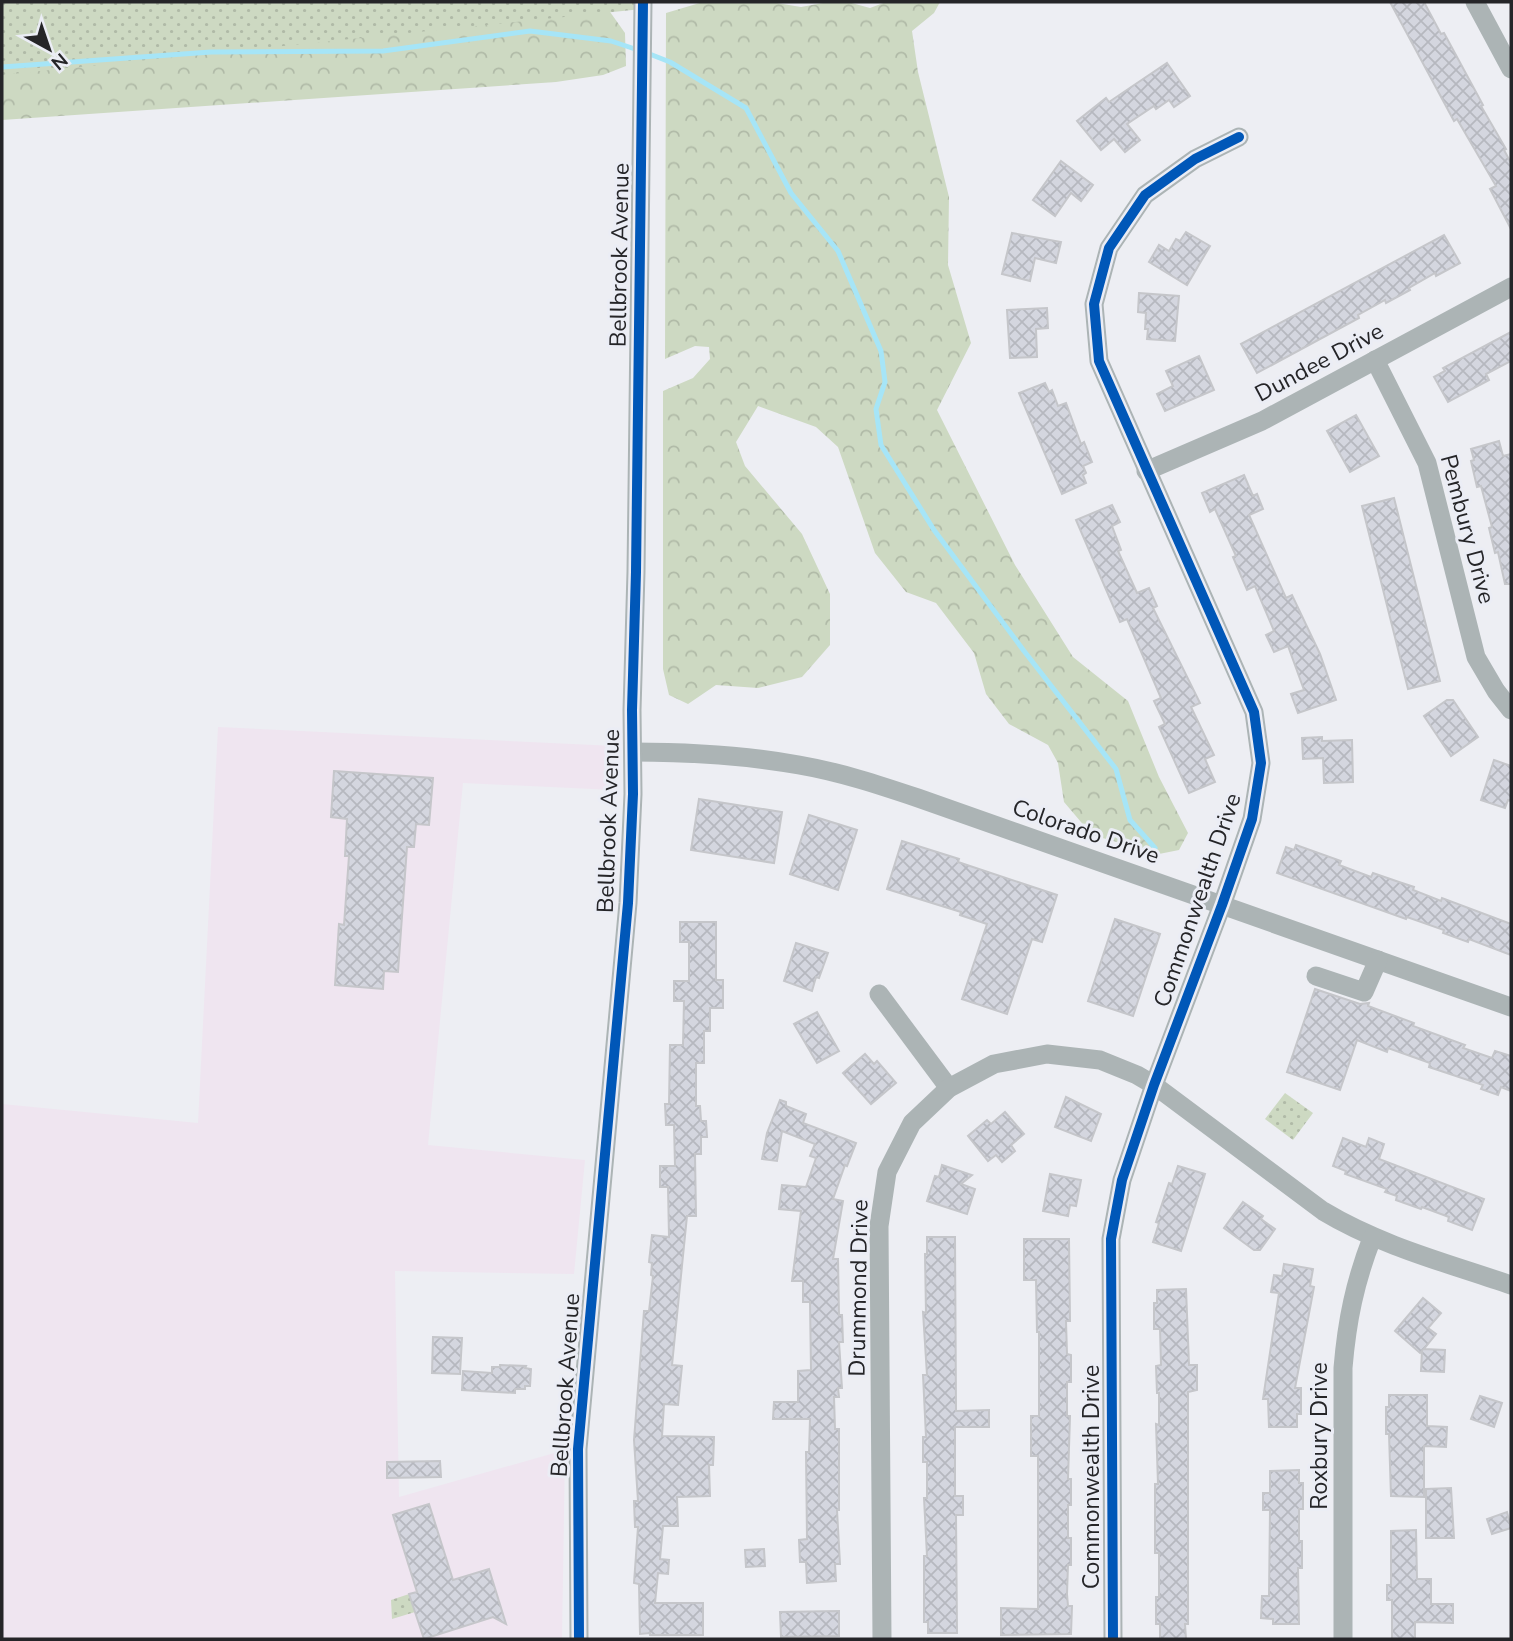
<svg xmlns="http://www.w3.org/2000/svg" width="1513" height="1641" font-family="'Nunito Sans',sans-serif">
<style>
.commercial{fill:#efe5f0}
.forest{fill:url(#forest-crowns)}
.park{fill:url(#park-dots)}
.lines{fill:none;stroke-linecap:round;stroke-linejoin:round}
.stream{stroke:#a6e5f7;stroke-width:5}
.building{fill:url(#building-cross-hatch);stroke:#c5c6ca;stroke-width:2}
.minor{stroke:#acb4b5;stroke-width:19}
.cycleway-casing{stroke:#ebedf5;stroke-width:15}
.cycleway{stroke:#0057b8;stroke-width:10}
.labels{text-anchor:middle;stroke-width:6;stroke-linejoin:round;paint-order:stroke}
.street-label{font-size:23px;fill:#252528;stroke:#ebedf5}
</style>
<defs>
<pattern id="forest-crowns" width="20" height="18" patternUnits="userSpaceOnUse" patternTransform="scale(1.75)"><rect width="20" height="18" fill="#cdd9c2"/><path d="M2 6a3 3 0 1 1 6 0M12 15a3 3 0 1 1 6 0" fill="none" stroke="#b0baa7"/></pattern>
<pattern id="park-dots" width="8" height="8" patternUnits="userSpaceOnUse" patternTransform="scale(1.75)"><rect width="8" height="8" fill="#cdd9c2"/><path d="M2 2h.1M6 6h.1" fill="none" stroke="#b0baa7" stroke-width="1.8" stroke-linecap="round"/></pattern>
<pattern id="building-cross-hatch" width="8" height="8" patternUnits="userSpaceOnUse" patternTransform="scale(1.75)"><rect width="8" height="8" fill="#d4d6df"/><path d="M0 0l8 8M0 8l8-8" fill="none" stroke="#b6b8bf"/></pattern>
</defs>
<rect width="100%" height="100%" fill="#edeef3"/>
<polygon class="commercial" points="218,727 615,746 614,790 463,783 428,1145 585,1160 574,1274 395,1271 399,1497 565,1450 562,1639 2,1639 2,1104 198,1123"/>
<g class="forest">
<polygon points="542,2 603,2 625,33 626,66 603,75 556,82 2,120 2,42"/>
<polygon points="703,2 771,2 801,7 828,2 848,2 870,8 886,2 940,2 934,13 912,31 918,72 949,197 948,265 971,343 937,410 1015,565 1073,657 1128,701 1159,777 1188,833 1179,850 1159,854 1092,835 1064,802 1058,763 1048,745 1009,724 986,694 974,653 936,603 906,592 875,553 838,447 816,427 758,406 736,442 745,466 802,534 830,594 830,645 802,677 758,688 716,685 688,704 669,695 663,669 663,391 693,378 710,359 709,347 695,346 665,359 666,13"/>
</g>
<g class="park">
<polygon points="2,2 642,2 642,9 2,75"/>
<polygon points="1285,1093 1313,1113 1293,1140 1265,1119"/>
<polygon points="409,1594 415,1612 392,1619 391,1600"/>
</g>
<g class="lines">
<g class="stream">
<polyline points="647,53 670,62 746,108 791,193 838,251 881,351 885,382 876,409 881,445 934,530 1024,651 1116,769 1130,820 1155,848"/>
<polyline points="2,67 211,52 383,51 530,31 611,41 638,50"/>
</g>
</g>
<g class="building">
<polygon points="1390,2 1424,2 1441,34 1444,33 1483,105 1481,106 1506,149 1504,150 1511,163 1511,229 1490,189 1496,186 1457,119 1454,121"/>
<polygon points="1167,63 1190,96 1174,107 1169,100 1156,109 1154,106 1127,124 1140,140 1125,152 1114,139 1101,150 1077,121 1106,98 1109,102"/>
<polygon points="1061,161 1093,185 1081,201 1071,193 1055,216 1033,200"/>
<polygon points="1186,232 1210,246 1187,285 1149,262 1159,245 1169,251 1176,239 1180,241"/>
<polygon points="1012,233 1061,242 1056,263 1035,258 1030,281 1002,274"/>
<polygon points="1444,235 1460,263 1436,276 1435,273 1409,288 1410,290 1386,303 1385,300 1358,315 1359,318 1257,373 1241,344"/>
<polygon points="1139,293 1179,296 1175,341 1147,339 1148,329 1145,329 1146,313 1138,312"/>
<polygon points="1047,308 1048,328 1036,329 1037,357 1010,358 1007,310"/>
<polygon points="1511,332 1511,361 1486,374 1489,380 1448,402 1434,377 1445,371 1443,368"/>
<polygon points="1199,356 1214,390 1165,411 1157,394 1173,386 1166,371"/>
<polygon points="1045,383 1049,392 1052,390 1058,406 1066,403 1081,444 1084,442 1092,462 1083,466 1086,473 1083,475 1086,483 1062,494 1019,393"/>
<polygon points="1356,415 1379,456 1350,472 1327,431"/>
<polygon points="1499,441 1503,456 1511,454 1511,584 1505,584 1498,552 1495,553 1489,528 1492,527 1481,486 1477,487 1471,461 1474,460 1471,449"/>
<polygon points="1244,475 1253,496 1257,494 1263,509 1249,515 1286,598 1292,595 1320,654 1336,700 1298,713 1291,694 1304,690 1288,646 1274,652 1266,635 1274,631 1255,586 1247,590 1233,557 1236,556 1215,509 1210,512 1202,493"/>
<polygon points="1394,498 1440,681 1408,689 1362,506"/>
<polygon points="1112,505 1120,522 1112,526 1121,550 1118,551 1137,593 1149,588 1157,606 1153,608 1200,703 1191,707 1214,755 1205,759 1215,782 1189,793 1159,727 1165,724 1154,701 1161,698 1127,619 1120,622 1076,520"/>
<polygon points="1447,700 1453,700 1478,737 1451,756 1424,716"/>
<polygon points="1322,737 1322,741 1352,740 1353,782 1324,783 1323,758 1303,759 1302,738"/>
<polygon points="1494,760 1511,766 1511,801 1508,800 1505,808 1481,800"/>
<polygon points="334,771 433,778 429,825 416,824 414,847 407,847 398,972 384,971 383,989 335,985 339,924 344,925 349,856 345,856 347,819 331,817"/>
<polygon points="699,799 782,812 774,863 691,850"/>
<polygon points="809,815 857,830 838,890 790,874"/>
<polygon points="902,841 959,859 958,862 1057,895 1042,942 1032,939 1007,1014 962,999 987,924 960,915 961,912 887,889"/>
<polygon points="1296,845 1341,861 1339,865 1371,877 1373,873 1399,882 1414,887 1413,890 1441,901 1442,898 1511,924 1511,955 1469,939 1468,942 1443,933 1444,930 1407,917 1406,919 1277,873 1286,847 1294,850"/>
<polygon points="1115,919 1160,934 1133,1016 1088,1001"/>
<polygon points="680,922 716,922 716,980 723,980 723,1008 710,1008 710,1031 704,1031 704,1063 696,1063 696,1106 700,1106 701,1121 706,1121 707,1137 701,1137 701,1154 695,1154 696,1216 687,1216 672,1365 682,1366 678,1405 664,1404 662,1436 714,1437 713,1465 709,1465 710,1496 677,1497 678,1526 663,1526 660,1559 669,1560 668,1574 658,1573 655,1603 703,1603 703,1635 650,1635 650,1633 640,1634 639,1584 634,1583 638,1527 635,1527 634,1501 638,1501 634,1440 644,1311 649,1311 653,1276 651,1275 652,1263 649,1262 652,1235 669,1237 668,1187 660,1187 660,1166 675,1166 674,1125 666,1125 665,1104 669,1104 670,1045 683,1045 684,1001 674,1001 674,981 689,981 689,942 680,942"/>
<polygon points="796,943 828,953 819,978 816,977 812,991 784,981"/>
<polygon points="1315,989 1360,1004 1369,1003 1368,1006 1414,1023 1413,1026 1465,1045 1463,1048 1492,1058 1495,1051 1511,1056 1511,1091 1501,1087 1498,1095 1481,1089 1483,1085 1429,1067 1430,1063 1388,1048 1387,1052 1357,1040 1340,1090 1287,1072"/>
<polygon points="817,1012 839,1051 817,1063 794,1024"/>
<polygon points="865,1054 874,1064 877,1061 896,1083 871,1104 843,1073"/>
<polygon points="1066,1097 1101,1114 1091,1141 1055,1127"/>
<polygon points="780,1100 786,1102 786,1106 806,1114 803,1123 856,1143 847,1166 845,1165 833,1199 843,1201 833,1259 838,1259 839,1315 842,1315 843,1342 839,1342 842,1388 838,1388 839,1397 834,1397 835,1429 839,1429 839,1510 837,1510 840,1564 835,1564 836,1581 807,1583 806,1562 800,1562 799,1540 807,1539 806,1452 809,1452 810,1419 773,1419 774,1402 798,1402 798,1371 811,1370 810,1302 803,1302 803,1281 792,1281 801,1211 779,1209 782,1185 806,1187 816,1158 810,1156 815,1144 782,1131 777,1161 762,1159 767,1133"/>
<polygon points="1005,1112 1024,1134 1011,1145 1015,1151 1002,1162 996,1155 988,1161 968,1136 987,1120 991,1124"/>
<polygon points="1343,1138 1366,1147 1369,1138 1384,1144 1379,1159 1484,1199 1472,1230 1448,1221 1449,1217 1422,1207 1421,1209 1396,1200 1397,1196 1385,1192 1387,1189 1345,1174 1346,1171 1333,1166"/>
<polygon points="942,1165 972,1175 961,1184 975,1189 967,1214 927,1201 935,1176 939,1177"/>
<polygon points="1178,1166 1205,1174 1181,1251 1153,1242 1159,1223 1156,1222 1169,1183 1172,1184"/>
<polygon points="1050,1174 1081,1180 1076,1206 1070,1205 1068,1216 1043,1211"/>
<polygon points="1243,1202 1263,1216 1261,1219 1275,1229 1260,1250 1254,1250 1224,1228"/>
<polygon points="927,1237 955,1237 956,1411 989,1410 989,1427 955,1427 955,1496 963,1496 963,1515 956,1515 957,1633 928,1633 928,1622 924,1622 924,1556 927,1556 924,1498 927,1498 927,1462 923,1462 923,1437 926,1437 923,1375 927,1375 923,1312 926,1313 925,1254 927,1254"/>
<polygon points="1024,1239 1069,1239 1070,1321 1066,1321 1067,1354 1071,1355 1071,1382 1067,1382 1067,1416 1070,1416 1068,1479 1071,1479 1071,1505 1068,1505 1068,1538 1071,1538 1071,1565 1068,1565 1067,1594 1068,1606 1072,1606 1071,1634 1001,1635 1001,1608 1038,1609 1038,1456 1031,1456 1031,1416 1039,1416 1039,1332 1037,1332 1036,1280 1024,1280"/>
<polygon points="1284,1264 1313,1269 1310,1286 1314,1287 1295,1388 1301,1388 1301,1414 1297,1414 1297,1427 1269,1427 1268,1399 1263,1399 1279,1293 1271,1292 1274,1275 1282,1276"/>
<polygon points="1186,1289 1189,1365 1197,1365 1197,1390 1188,1392 1188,1624 1185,1624 1186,1639 1160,1639 1160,1624 1156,1624 1156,1597 1159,1597 1159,1553 1155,1553 1155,1484 1158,1484 1156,1424 1159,1425 1159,1393 1157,1393 1156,1366 1161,1365 1160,1329 1154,1329 1154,1303 1157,1303 1157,1290"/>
<polygon points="1423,1298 1441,1313 1428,1328 1436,1334 1424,1349 1445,1350 1444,1372 1421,1371 1422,1351 1420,1353 1395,1331"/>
<polygon points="433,1337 462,1338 460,1374 432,1373"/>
<polygon points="500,1365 526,1366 525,1368 531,1369 530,1386 525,1386 525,1389 515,1389 515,1393 462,1390 463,1371 492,1373 492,1367 500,1367"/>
<polygon points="1389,1395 1427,1395 1427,1426 1447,1427 1446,1447 1424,1446 1424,1497 1391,1496 1389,1434 1386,1434 1386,1407 1389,1407"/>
<polygon points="1480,1396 1502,1403 1494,1427 1471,1419"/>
<polygon points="440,1461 441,1477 387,1478 387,1462"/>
<polygon points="1299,1470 1299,1483 1303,1483 1303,1509 1299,1509 1299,1541 1302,1541 1302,1568 1298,1568 1299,1624 1273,1624 1273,1619 1261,1618 1262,1596 1269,1596 1270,1510 1263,1510 1263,1493 1270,1493 1270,1471"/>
<polygon points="1451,1488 1454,1538 1426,1538 1426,1489"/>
<polygon points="429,1504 453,1580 489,1569 506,1624 493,1617 424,1639 409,1594 417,1592 393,1515"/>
<polygon points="1507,1512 1511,1528 1492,1534 1487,1519"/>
<polygon points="1416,1530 1417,1579 1431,1579 1431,1604 1453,1604 1453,1623 1415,1622 1415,1639 1392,1639 1392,1600 1387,1600 1387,1585 1391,1585 1391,1531"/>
<polygon points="764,1549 765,1566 746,1567 745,1550"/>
<polygon points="839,1611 839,1636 781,1637 780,1612"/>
</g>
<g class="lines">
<g class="minor">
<polyline points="1475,2 1511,69"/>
<polyline points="1375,360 1427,463 1476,657 1496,691 1511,710"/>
<polyline points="1146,471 1262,421 1511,287"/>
<path d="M633,752C689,752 744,755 799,765C840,772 879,785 918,798L1511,1007"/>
<polyline points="1316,976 1364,992 1378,960"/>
<polyline points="879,994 949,1088"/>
<polyline points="579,1639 578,1449 628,903 633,794 632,710 636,572 643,2"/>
<path d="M882,1639L879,1226L887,1172L912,1123L949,1088L994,1064L1047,1054L1100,1060L1137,1075L1154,1085L1323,1211C1381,1246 1447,1263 1511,1285"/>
<polyline points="1113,1639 1111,1239 1122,1180 1154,1085 1222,905 1252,819 1261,763 1254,712 1099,361 1094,304 1109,248 1145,195 1195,159 1239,137"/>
<path d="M1343,1639V1368C1347,1320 1355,1282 1372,1238"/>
</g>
<defs>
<g id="cycleway">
<polyline points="579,1639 578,1449 628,903 633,794 632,710 636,572 643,2"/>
<polyline points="1113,1639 1111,1239 1122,1180 1154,1085 1222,905 1252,819 1261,763 1254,712 1099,361 1094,304 1109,248 1145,195 1195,159 1239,137"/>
</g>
</defs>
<use href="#cycleway" class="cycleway-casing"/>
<use href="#cycleway" class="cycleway"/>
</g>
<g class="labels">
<g class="street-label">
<text transform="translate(619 255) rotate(-89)" y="8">Bellbrook Avenue</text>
<text transform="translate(1319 362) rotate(-28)" y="8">Dundee Drive</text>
<text transform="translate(1468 529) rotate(75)" y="8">Pembury Drive</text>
<text transform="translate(608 821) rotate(-88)" y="8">Bellbrook Avenue</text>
<text transform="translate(1086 831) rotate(19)" y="8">Colorado Drive</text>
<text transform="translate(1197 900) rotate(-71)" y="8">Commonwealth Drive</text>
<text transform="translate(858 1288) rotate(-89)" y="8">Drummond Drive</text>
<text transform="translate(565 1385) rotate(-86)" y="8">Bellbrook Avenue</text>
<text transform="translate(1319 1436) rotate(-90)" y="8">Roxbury Drive</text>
<text transform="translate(1091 1477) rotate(-90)" y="8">Commonwealth Drive</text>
</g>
</g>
<rect width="1513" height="1641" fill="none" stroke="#252528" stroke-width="7"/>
<g transform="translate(49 49) rotate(140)" stroke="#ebedf5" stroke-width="5" paint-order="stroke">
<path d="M0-5L12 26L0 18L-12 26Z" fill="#252528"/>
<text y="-10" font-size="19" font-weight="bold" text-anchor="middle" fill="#252528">N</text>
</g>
</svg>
